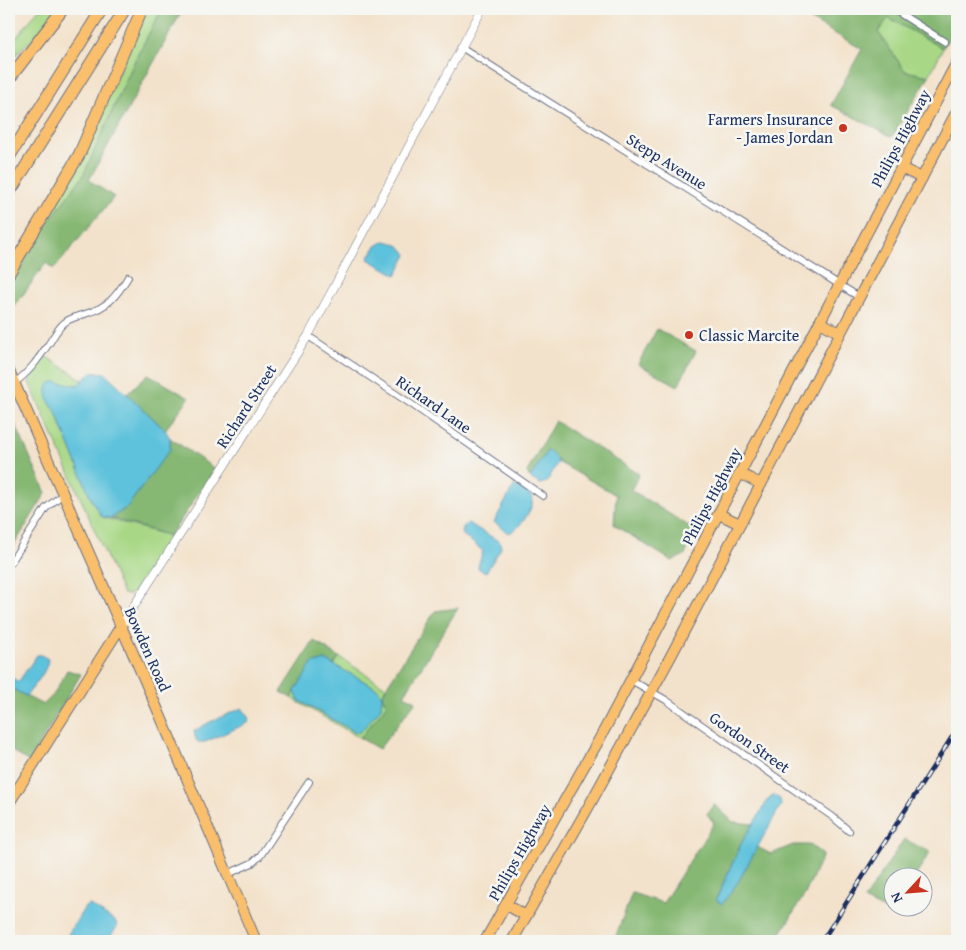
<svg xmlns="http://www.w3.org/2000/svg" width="966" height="950" font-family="'Gentium Book Plus',serif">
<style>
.green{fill:#a8d886;stroke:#628472}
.forest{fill:#86b873;stroke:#507468}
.water{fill:#5ec2dc;stroke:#3c789d}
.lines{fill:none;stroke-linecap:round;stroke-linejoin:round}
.minor-casing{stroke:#676e84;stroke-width:8}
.tertiary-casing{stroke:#676e84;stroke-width:9}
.primary-casing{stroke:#676e84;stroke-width:12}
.motorway-casing{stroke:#676e84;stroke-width:13}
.minor{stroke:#fff;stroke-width:6}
.tertiary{stroke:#fff;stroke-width:8}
.primary{stroke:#f9bf6d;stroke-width:10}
.motorway{stroke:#f9bf6d;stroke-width:11}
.rail-casing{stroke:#1b2f5e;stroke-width:4.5}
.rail{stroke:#f6f6f2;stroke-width:2.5;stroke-dasharray:8;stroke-linecap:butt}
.poi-dot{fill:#c8321e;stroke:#f6f6f2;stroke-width:2}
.labels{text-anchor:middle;stroke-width:5;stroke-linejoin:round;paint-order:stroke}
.poi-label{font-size:16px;fill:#1b2f5e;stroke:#f6f6f2;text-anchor:end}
.street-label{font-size:16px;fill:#1b2f5e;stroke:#f6f6f2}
</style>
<rect width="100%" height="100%" fill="#f6f6f2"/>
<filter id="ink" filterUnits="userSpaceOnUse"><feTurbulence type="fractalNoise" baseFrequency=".02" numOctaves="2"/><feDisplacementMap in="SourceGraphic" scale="10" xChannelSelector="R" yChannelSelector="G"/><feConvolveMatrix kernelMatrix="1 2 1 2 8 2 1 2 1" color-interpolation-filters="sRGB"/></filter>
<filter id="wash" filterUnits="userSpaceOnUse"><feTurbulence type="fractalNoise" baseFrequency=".0096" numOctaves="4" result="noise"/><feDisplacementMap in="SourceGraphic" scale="20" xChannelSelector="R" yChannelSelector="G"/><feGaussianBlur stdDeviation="1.12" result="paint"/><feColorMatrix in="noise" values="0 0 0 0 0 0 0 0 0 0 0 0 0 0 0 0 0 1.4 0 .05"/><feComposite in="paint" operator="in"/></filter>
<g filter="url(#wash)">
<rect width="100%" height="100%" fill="#f3e2cb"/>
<g class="green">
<polygon points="39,9 58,9 33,39 19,51 9,66 9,47"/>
<polygon points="146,9 162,9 136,58 83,176 23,256 76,170"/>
<polygon points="888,18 943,48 929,76 905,71 878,32"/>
<path d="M45,356L83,380L78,385C69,385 59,381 51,384L52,407L55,410L92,501L102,517L170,536L164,548L133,593L128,595L123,594L29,382Z"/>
<polygon points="339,657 386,687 382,696 387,705 360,738 291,698 295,691 299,700 355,732 378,689 334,665"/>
</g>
<g class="forest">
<polygon points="162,9 183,9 89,180 114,197 54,269 46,263 9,314 10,286 23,256 83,176 136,58"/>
<polygon points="792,9 957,9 957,24 943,48 888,18 878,32 905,71 929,76 892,137 831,105 862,49"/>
<polygon points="657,329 696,351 678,386 638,364"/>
<polygon points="148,374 189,398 165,430 127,394"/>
<polygon points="9,410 46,493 9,553"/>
<polygon points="555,421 639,474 631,490 695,530 685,555 672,561 614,525 616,495 558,462 556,458 547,452 530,478 527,472"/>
<polygon points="170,438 215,469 170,536 111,518 127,507 170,449"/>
<polygon points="458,608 404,695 416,701 379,749 360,738 387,705 382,696 386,687 435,611"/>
<polygon points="314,641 339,657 334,665 325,660 312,664 291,698 281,692"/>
<polygon points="67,670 81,674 29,762 9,749 9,687 43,705 54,694"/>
<polygon points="714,804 733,822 753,824 742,842 716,899 722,903 738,882 757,847 771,854 793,845 810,845 823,855 805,894 776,941 614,941 632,893 663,903 714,823 707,814"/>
<polygon points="904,839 930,852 915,877 894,878 894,908 898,908 894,915 864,900"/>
</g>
<g class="water">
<path d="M384,241C393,242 403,246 407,255L396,275L368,259L375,247Z"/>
<path d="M92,372L105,373L165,430L170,438V449L127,507L111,518L102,517L92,501L55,410C48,404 40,381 57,382C64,383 70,385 78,385Z"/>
<polygon points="547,451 551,452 558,462 547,482 540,484 530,478"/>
<path d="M516,485C522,489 530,492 532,499C535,508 517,532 508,533L494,522L514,486Z"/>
<polygon points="468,523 500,542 501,548 486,572 479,569 478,567 483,551 462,534 463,527"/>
<path d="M37,655H41L48,659C47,672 34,686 26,696L9,687V676L17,681H19Z"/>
<polygon points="325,660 378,689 382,696 381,708 360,732 355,732 298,700 295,691 312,664"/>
<polygon points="242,708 249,717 248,723 205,742 198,742 196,740 194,731 210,722"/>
<polygon points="773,795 780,799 781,805 738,882 722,904 716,900 742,842 769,798"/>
<polygon points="90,905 116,922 117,927 107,941 64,941 85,907"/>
</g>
</g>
<g filter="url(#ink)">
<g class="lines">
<defs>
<g id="minor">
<polyline points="893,9 945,42"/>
<polyline points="461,47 859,297"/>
<polyline points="308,336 414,406 543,496"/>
<path d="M14,383C30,372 39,358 50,342C54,336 58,328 64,323C70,318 77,317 85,314C108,307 116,297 128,277"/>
<polyline points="9,565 46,508 63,494"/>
<polyline points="631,680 666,700 833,817 849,831"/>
<polyline points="228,874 252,863 260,856 309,782"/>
</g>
<polyline id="tertiary" points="121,626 308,336 482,9"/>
<g id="primary">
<polyline points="901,168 922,178"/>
<polyline points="820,322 840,333"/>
<polyline points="9,371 160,715 256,941"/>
<polyline points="741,474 761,484"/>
<polyline points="719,514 740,524"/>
<polyline points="9,803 121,626"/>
<polyline points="507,905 526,916"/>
<polyline points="485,941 600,738 957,62"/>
<polyline points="512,941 589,806 672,654 957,111"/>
</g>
<g id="motorway">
<polyline points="9,79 63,9"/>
<polyline points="9,157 102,9"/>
<polyline points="9,193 125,9"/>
<polyline points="9,273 79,155 142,9"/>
</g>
</defs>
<use href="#minor" class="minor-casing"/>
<use href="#tertiary" class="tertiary-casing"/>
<use href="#primary" class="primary-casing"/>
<use href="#motorway" class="motorway-casing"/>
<use href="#minor" class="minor"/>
<use href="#tertiary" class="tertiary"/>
<use href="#primary" class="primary"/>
<use href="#motorway" class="motorway"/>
<defs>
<polyline id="rail" points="822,941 957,729"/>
</defs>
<use href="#rail" class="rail-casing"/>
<use href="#rail" class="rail"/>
</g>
</g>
<g class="poi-dot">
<circle cx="843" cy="128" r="5"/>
<circle cx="689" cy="335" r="5"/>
</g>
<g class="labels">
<g class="poi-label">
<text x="833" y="125">Farmers Insurance<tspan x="833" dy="18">- James Jordan</tspan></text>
<text x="699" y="341" text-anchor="start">Classic Marcite</text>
</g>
<g class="street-label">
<text transform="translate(900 138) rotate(-62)" y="6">Philips Highway</text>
<text transform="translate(667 161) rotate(32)" y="6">Stepp Avenue</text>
<text transform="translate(434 404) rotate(35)" y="6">Richard Lane</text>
<text transform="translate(246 406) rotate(-57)" y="6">Richard Street</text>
<text transform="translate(711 496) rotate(-62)" y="6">Philips Highway</text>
<text transform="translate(148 649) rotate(66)" y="6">Bowden Road</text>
<text transform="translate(750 742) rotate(35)" y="6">Gordon Street</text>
<text transform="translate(519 852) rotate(-60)" y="6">Philips Highway</text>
</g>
</g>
<rect width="966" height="950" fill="none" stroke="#f6f6f2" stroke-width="30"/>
<g transform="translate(908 892) rotate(244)"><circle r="24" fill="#f6f6f2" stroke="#9ea6b7"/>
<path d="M0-4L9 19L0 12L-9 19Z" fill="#c8321e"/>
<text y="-8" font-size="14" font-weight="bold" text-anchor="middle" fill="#1b2f5e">N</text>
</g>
</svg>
